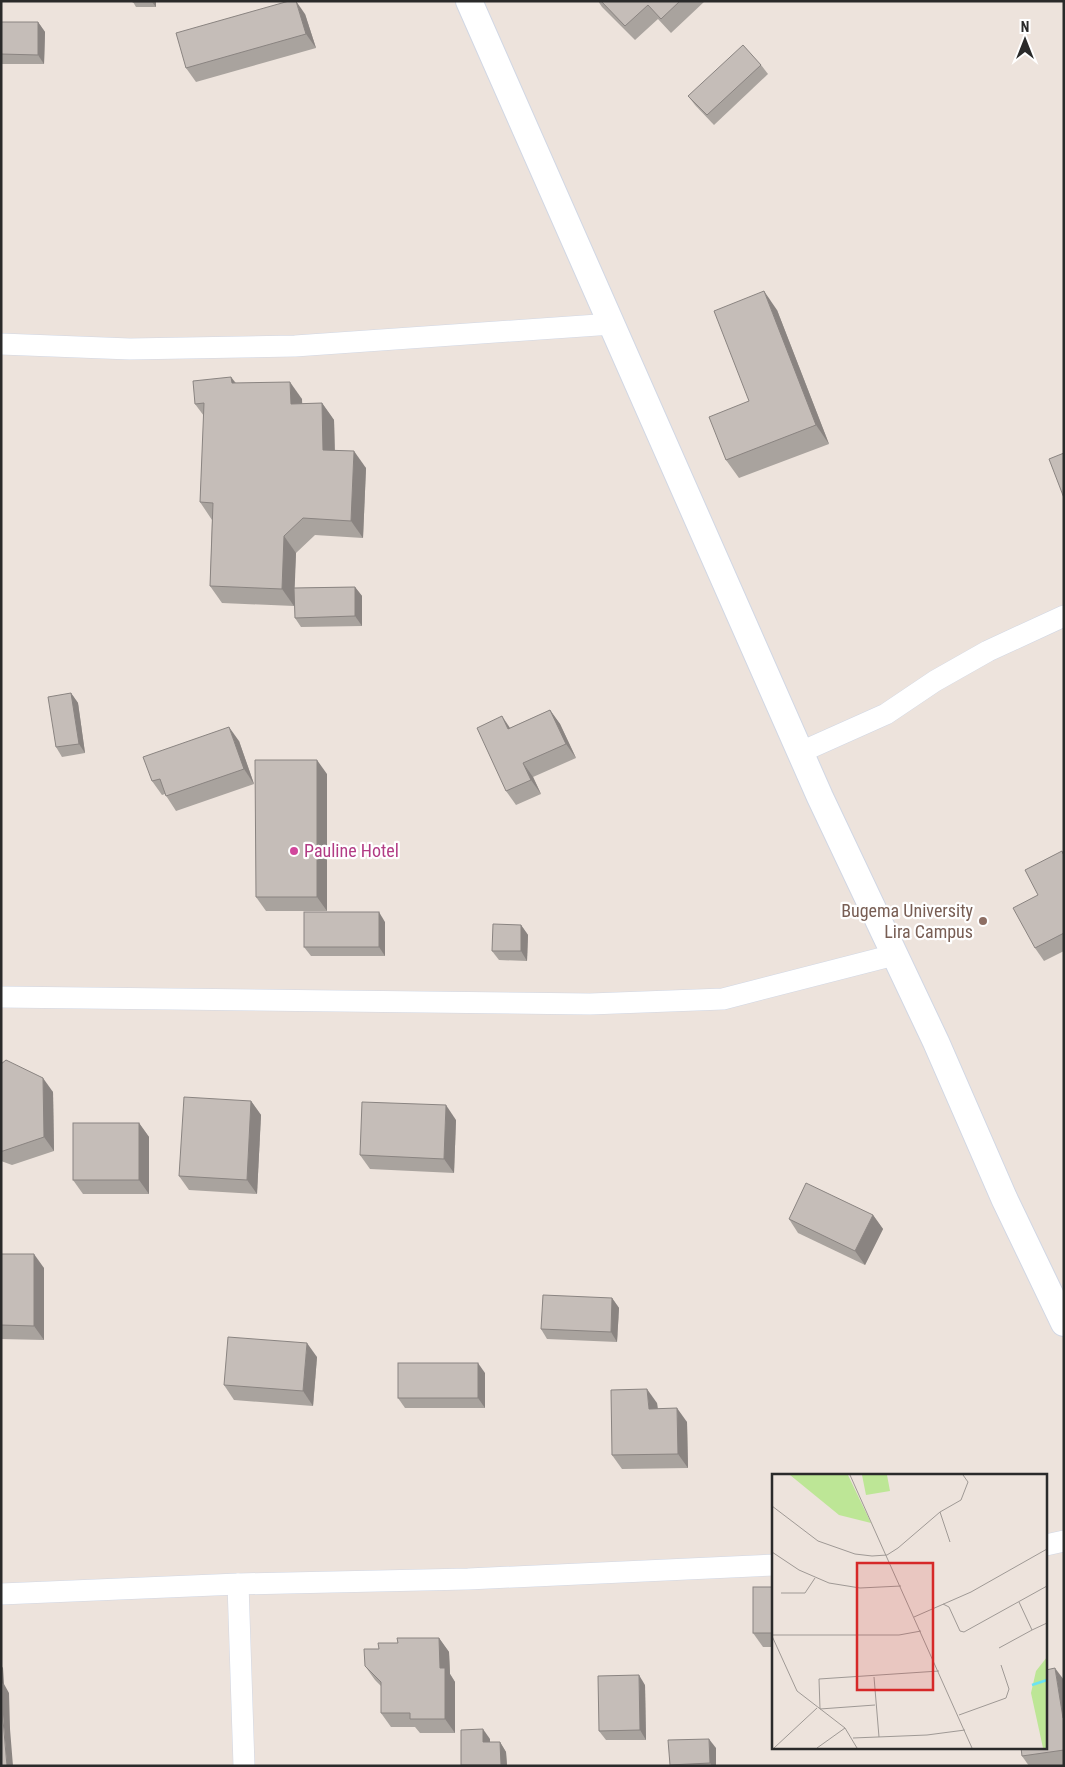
<svg xmlns="http://www.w3.org/2000/svg" width="1065" height="1767" font-family="'Roboto Condensed',sans-serif">
<style>
.lines{fill:none;stroke-linecap:round;stroke-linejoin:round}
.minor-casing{stroke:#d1d7e4;stroke-width:22}
.tertiary-casing{stroke:#d1d7e4;stroke-width:28}
.minor{stroke:#fff;stroke-width:21}
.tertiary{stroke:#fff;stroke-width:26}
.wall{fill:#a9a39e}
.shaded-wall{fill:#8a8481}
.building{fill:#c5bdb8;stroke:#8a8481}
.hotel-dot{fill:#d1479c;stroke:#fff;stroke-width:2}
.education-dot{fill:#8d6e63;stroke:#fff;stroke-width:2}
.labels{text-anchor:middle;stroke-width:4.5;stroke-linejoin:round;paint-order:stroke}
.hotel-label{font-size:18px;fill:#b23c85;stroke:#fff;text-anchor:start}
.education-label{font-size:18px;fill:#785e54;stroke:#fff;text-anchor:end}
.inset-river{fill:none;stroke:#6ae3f3;stroke-width:2.5}
.inset-road{fill:none;stroke:#9f9995;stroke-width:1}
.view{fill:#d62828;fill-opacity:0.15;stroke:#d62828;stroke-width:2.5}
.inset-edge{fill:none;stroke:#2a2a2a;stroke-width:2.5}
</style>
<rect width="100%" height="100%" fill="#ede3dc"/>
<g class="lines">
<defs>
<g id="minor">
<polyline points="1,344 130,349 295,346 612,324"/>
<polyline points="801,752 886,714 935,681 988,651 1064,616"/>
<polyline points="1,997 590,1004 723,999 894,955"/>
<polyline points="1046,1545 1064,1541"/>
<polyline points="238,1584 244,1766"/>
<polyline points="1,1594 238,1584 468,1579 774,1565"/>
</g>
<polyline id="tertiary" points="469,1 820,797 936,1042 1004,1198 1064,1323"/>
</defs>
<use href="#minor" class="minor-casing"/>
<use href="#tertiary" class="tertiary-casing"/>
<use href="#minor" class="minor"/>
<use href="#tertiary" class="tertiary"/>
</g>
<g class="wall">
<polygon points="156,1 156,7 136,7 133,2"/>
<polygon points="598,1 705,1 671,33 658,19 635,40 602,7"/>
<polygon points="305,14 316,48 196,82 186,68"/>
<polygon points="1,22 38,22 45,32 44,64 1,64"/>
<polygon points="761,65 768,74 714,125 695,105 688,96"/>
<polygon points="777,310 829,444 739,478 726,460 749,401"/>
<polygon points="231,377 236,383 302,399 302,404 322,403 334,420 335,450 366,468 363,538 315,535 296,553 294,588 355,587 362,596 362,626 301,627 295,618 294,593 294,606 222,603 210,586 212,520 200,502 204,416 195,404"/>
<polygon points="71,693 78,703 85,753 62,757 56,747"/>
<polygon points="550,710 560,724 576,758 533,777 541,794 516,805 506,791 510,728"/>
<polygon points="239,741 254,784 176,811 165,794 162,795 152,781"/>
<polygon points="327,774 327,911 266,911 256,897"/>
<polygon points="1064,853 1064,951 1044,961 1035,948 1038,895"/>
<polygon points="385,922 385,956 311,956 304,947"/>
<polygon points="521,925 528,935 527,961 499,960 492,951"/>
<polygon points="1,1064 53,1092 54,1151 12,1165 1,1161"/>
<polygon points="251,1101 261,1115 257,1194 189,1190 179,1176"/>
<polygon points="456,1120 454,1173 370,1169 360,1155"/>
<polygon points="139,1123 149,1137 149,1194 83,1194 73,1180"/>
<polygon points="873,1215 883,1229 865,1265 798,1233 789,1219"/>
<polygon points="1,1254 44,1268 44,1340 1,1339"/>
<polygon points="612,1298 619,1308 617,1342 547,1339 541,1329"/>
<polygon points="317,1357 313,1406 234,1400 224,1385"/>
<polygon points="485,1373 485,1408 405,1408 398,1398"/>
<polygon points="657,1403 658,1409 687,1422 688,1468 622,1469 612,1455"/>
<polygon points="774,1587 774,1647 763,1647 753,1633"/>
<polygon points="439,1638 449,1652 450,1674 455,1682 455,1733 420,1733 415,1727 391,1727 381,1713 381,1686 375,1680 365,1666 379,1649 398,1643"/>
<polygon points="1064,1680 1064,1765 1029,1766 1022,1756"/>
<polygon points="645,1685 646,1740 606,1740 599,1731"/>
<polygon points="490,1739 490,1742 500,1742 506,1752 507,1766 462,1766"/>
<polygon points="716,1748 716,1766 670,1766 670,1765"/>
</g>
<g class="shaded-wall">
<polygon points="152,1 156,1 156,7 152,2"/>
<polygon points="296,1 305,14 316,48 306,34"/>
<polygon points="38,22 45,32 44,64 38,55"/>
<polygon points="764,291 777,310 829,444 816,425"/>
<polygon points="231,377 243,394 232,383"/>
<polygon points="290,382 302,399 303,421 291,404"/>
<polygon points="322,403 334,420 335,467 323,450"/>
<polygon points="354,451 366,468 363,538 351,521"/>
<polygon points="284,536 296,553 294,606 282,589"/>
<polygon points="355,587 362,596 362,626 355,616"/>
<polygon points="71,693 78,703 85,753 79,744"/>
<polygon points="550,710 560,724 576,758 566,744"/>
<polygon points="502,716 512,731 508,729"/>
<polygon points="229,727 239,741 254,784 244,769"/>
<polygon points="317,760 327,774 327,911 317,897"/>
<polygon points="523,763 533,777 541,794 531,780"/>
<polygon points="379,912 385,922 385,956 379,947"/>
<polygon points="521,925 528,935 527,961 521,951"/>
<polygon points="43,1078 53,1092 54,1151 44,1137"/>
<polygon points="251,1101 261,1115 257,1194 247,1180"/>
<polygon points="446,1105 456,1120 454,1173 444,1159"/>
<polygon points="139,1123 149,1137 149,1194 139,1180"/>
<polygon points="873,1215 883,1229 865,1265 855,1251"/>
<polygon points="34,1254 44,1268 44,1340 34,1326"/>
<polygon points="612,1298 619,1308 617,1342 611,1332"/>
<polygon points="307,1343 317,1357 313,1406 303,1391"/>
<polygon points="478,1363 485,1373 485,1408 478,1398"/>
<polygon points="647,1389 657,1403 659,1423 649,1409"/>
<polygon points="677,1408 687,1422 688,1468 678,1454"/>
<polygon points="439,1638 449,1652 450,1674 455,1682 455,1733 445,1719 440,1668"/>
<polygon points="1,1665 3,1668 4,1684 9,1693 10,1729 13,1766 7,1766 1,1689"/>
<polygon points="1055,1668 1064,1680 1064,1719 1063,1718"/>
<polygon points="639,1675 645,1685 646,1740 640,1730"/>
<polygon points="483,1729 490,1739 490,1752 483,1742"/>
<polygon points="709,1739 716,1748 716,1766 712,1766 710,1763"/>
<polygon points="500,1742 506,1752 507,1766 501,1766 501,1765"/>
</g>
<g class="building">
<rect x="133" y="1" width="19" height="1"/>
<polygon points="289,1 296,1 306,34 186,68 176,33"/>
<polygon points="601,1 680,1 661,19 648,5 625,26"/>
<polygon points="1,22 38,22 38,55 1,54"/>
<polygon points="743,45 761,65 707,115 688,96"/>
<polygon points="764,291 816,425 726,460 709,417 749,401 714,311"/>
<polygon points="231,377 232,383 290,382 291,404 322,403 323,450 354,451 351,521 303,518 284,536 282,589 210,586 213,503 200,502 204,403 195,404 193,381"/>
<polygon points="1064,453 1064,498 1049,459"/>
<polygon points="355,587 355,616 295,618 294,588"/>
<polygon points="71,693 79,744 56,747 48,697"/>
<polygon points="550,710 566,744 523,763 531,780 506,791 477,728 502,716 508,729"/>
<polygon points="229,727 244,769 166,796 160,779 152,781 143,757"/>
<polygon points="255,760 317,760 317,897 256,897"/>
<polygon points="1062,851 1063,854 1064,853 1064,933 1035,948 1013,908 1038,895 1025,870"/>
<rect x="304" y="912" width="75" height="35"/>
<polygon points="493,924 521,925 521,951 492,951"/>
<polygon points="6,1060 43,1078 44,1137 3,1151 1,1151 1,1064"/>
<polygon points="184,1097 251,1101 247,1180 179,1176"/>
<polygon points="362,1102 446,1105 444,1159 360,1155"/>
<rect x="73" y="1123" width="66" height="57"/>
<polygon points="806,1183 873,1215 855,1251 789,1219"/>
<polygon points="1,1254 34,1254 34,1326 1,1325"/>
<polygon points="543,1295 612,1298 611,1332 541,1329"/>
<polygon points="228,1337 307,1343 303,1391 224,1385"/>
<rect x="398" y="1363" width="80" height="35"/>
<polygon points="647,1389 649,1409 677,1408 678,1454 612,1455 611,1390"/>
<rect x="753" y="1587" width="21" height="46"/>
<polygon points="397,1638 439,1638 440,1668 445,1668 445,1719 410,1719 410,1713 381,1713 381,1682 365,1666 364,1649 379,1649 378,1643 398,1643"/>
<polygon points="1055,1668 1063,1718 1064,1718 1064,1750 1022,1756 1021,1748 1046,1748 1046,1670"/>
<polygon points="639,1675 640,1730 599,1731 598,1676"/>
<polygon points="1,1683 3,1683 3,1720 7,1766 1,1766"/>
<polygon points="483,1729 483,1742 500,1742 501,1765 461,1765 461,1730"/>
<polygon points="709,1739 710,1763 670,1765 668,1740"/>
</g>
<circle class="hotel-dot" cx="294" cy="851" r="5"/>
<circle class="education-dot" cx="983" cy="921" r="5"/>
<g class="labels">
<g class="hotel-label">
<text x="304" y="857">Pauline Hotel</text>
</g>
<g class="education-label">
<text x="973" y="917">Bugema University<tspan x="973" dy="21">Lira Campus</tspan></text>
</g>
</g>
<g transform="translate(772 1474)">
<rect width="275" height="275" fill="#ede3dc"/>
<path d="M18,1H76L99,49L67,41ZM90,1H115L118,17L94,21ZM275,183V274H271L259,219L264,197Z" fill="#bde696"/>
<path class="inset-river" d="M260,211L275,206"/>
<path class="inset-road" d="M78,1L200,274M0,32L46,67L83,80L100,82L115,81L126,74L168,38M178,68L168,38L189,26L196,8L191,1M0,78L27,96L57,109L88,114L129,112M9,119H33L43,104M247,128L260,156L275,149M171,130L177,133L188,157L192,158L275,112M142,143L199,118L275,75M0,161H127L149,157M0,162L25,217L73,254L85,274M227,174L260,156M102,203L107,263M103,231L48,235L47,205L167,197M187,241L234,224L237,215L229,191M81,264L155,261L193,256M2,274L45,234M45,274L73,254"/>
<path class="view" d="M85,89H161V216H85Z"/>
<rect width="275" height="275" class="inset-edge"/>
</g>
<rect width="1065" height="1767" fill="none" stroke="#2a2a2a" stroke-width="5"/>
<g transform="translate(1025 40)" stroke="#ffffff" stroke-width="4" paint-order="stroke">
<path d="M0-4L9 19L0 12L-9 19Z" fill="#2a2a2a"/>
<text y="-8" font-size="14" font-weight="bold" text-anchor="middle" fill="#2a2a2a">N</text>
</g>
</svg>
